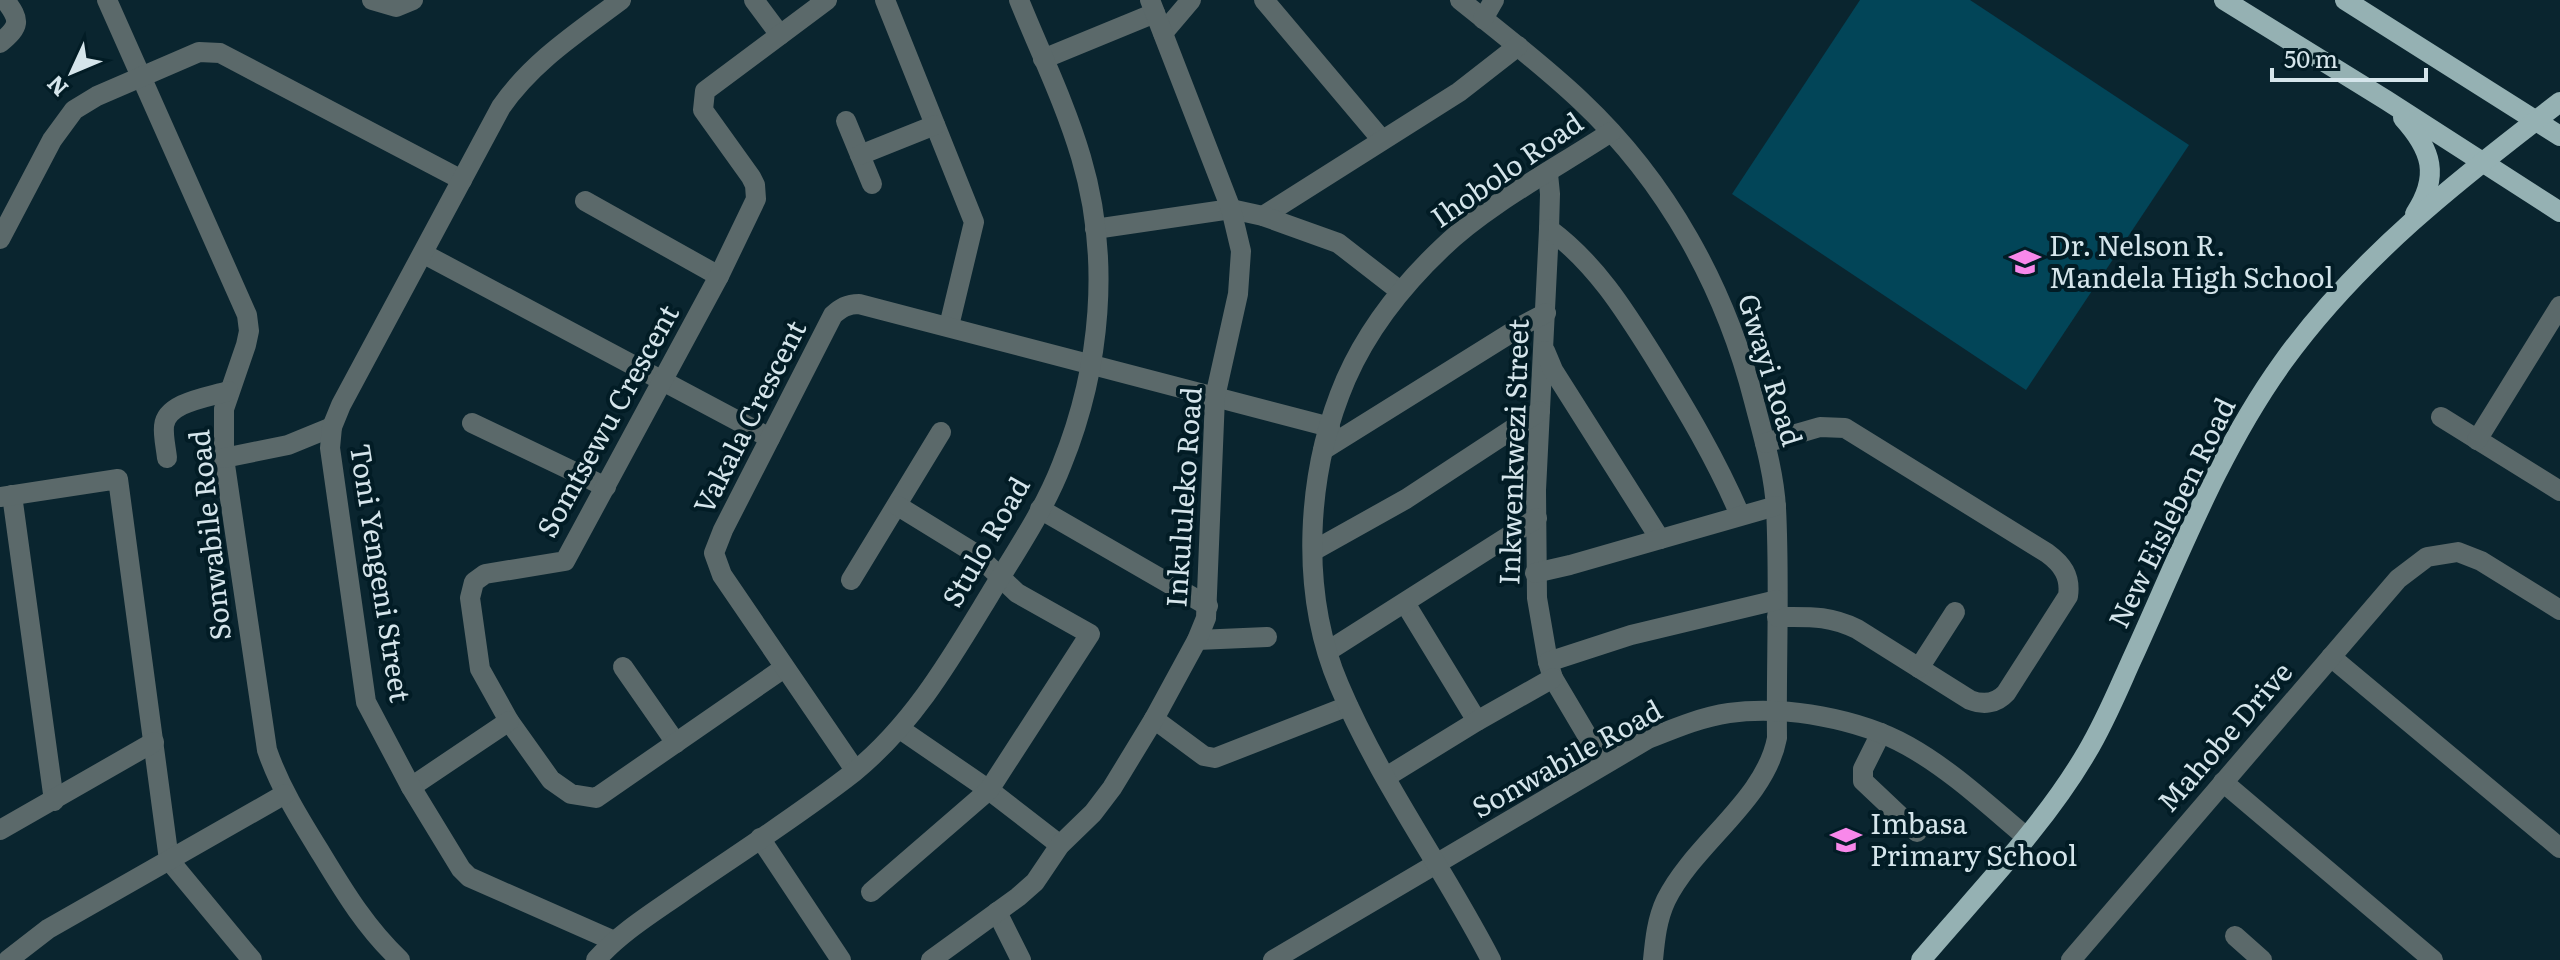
<svg xmlns="http://www.w3.org/2000/svg" width="2560" height="960" font-family="Literata,serif">
<style>
.garden{fill:#024558}
.lines{fill:none;stroke-linecap:round;stroke-linejoin:round}
.minor{stroke:#5b696a;stroke-width:20}
.major{stroke:#95b1b3;stroke-width:20}
.labels{text-anchor:middle;stroke-width:8;stroke-linejoin:round;paint-order:stroke}
.street-label{font-size:28px;fill:#d5e5eb;stroke:#021c25}
.poi-label{font-size:28px;fill:#d5e5eb;stroke:#021c25;text-anchor:start}
</style>
<rect width="100%" height="100%" fill="#0a252f"/>
<polygon class="garden" points="1860,0 1970,0 2189,145 2026,390 1732,194"/>
<g class="lines">
<g class="minor">
<path d="M107,0L247,315L249,331L246,345L224,409V458L267,750C280,788 301,821 322,855C345,893 367,929 400,960"/>
<polyline points="372,0 396,7 413,0"/>
<polyline points="754,0 780,35"/>
<polyline points="885,0 974,222 949,326"/>
<polyline points="1264,0 1382,140"/>
<path d="M1460,0C1501,33 1543,65 1581,101C1667,182 1725,287 1754,401C1763,436 1774,472 1776,508C1780,584 1776,661 1777,738C1765,801 1695,842 1666,900C1657,919 1655,939 1653,960"/>
<polyline points="1483,19 1494,0"/>
<polyline points="1163,33 1191,0"/>
<path d="M0,43C20,26 21,21 5,0"/>
<polyline points="1043,59 1155,13"/>
<polyline points="846,121 872,184"/>
<polyline points="860,155 935,125"/>
<polyline points="1548,174 1550,194 1549,229 1536,490 1537,598 1548,662 1553,678 1604,764"/>
<polyline points="585,201 719,276"/>
<polyline points="1263,216 1459,92 1518,46"/>
<polyline points="1095,229 1231,209 1263,216 1338,243 1400,291"/>
<path d="M1549,229C1595,263 1624,309 1654,357C1686,409 1716,459 1740,515"/>
<polyline points="0,239 52,140 74,110 97,96 199,52 220,53 462,180"/>
<polyline points="424,254 770,438"/>
<polyline points="1545,351 1553,370 1660,539"/>
<polyline points="2441,417 2560,491"/>
<polyline points="472,423 606,487"/>
<polyline points="2477,440 2560,306"/>
<path d="M1765,443L1820,427L1845,428L2047,553C2062,564 2071,576 2068,596L2006,693C1996,704 1983,705 1970,700L1857,629C1828,615 1809,617 1777,617"/>
<polyline points="1323,450 1525,324 1546,313"/>
<path d="M167,458C166,448 163,436 164,426C166,402 210,397 228,391"/>
<polyline points="224,458 288,445 332,427"/>
<polyline points="12,495 54,801"/>
<polyline points="0,497 118,479 169,860 252,960"/>
<polyline points="1040,509 1208,606"/>
<polyline points="1313,551 1406,499 1540,411"/>
<polyline points="1535,573 1570,565 1776,506"/>
<polyline points="851,580 941,432"/>
<polyline points="1405,603 1477,721"/>
<polyline points="1197,640 1267,637"/>
<polyline points="1328,651 1537,518"/>
<polyline points="2331,657 2560,848"/>
<polyline points="1548,662 1631,635 1777,600"/>
<polyline points="623,667 676,743"/>
<polyline points="784,668 596,798 571,794 551,780 509,721 480,669 470,598 474,582 485,574 565,561 719,276 756,199 755,185 751,177 703,110 705,91 827,0"/>
<polyline points="1919,668 1955,612"/>
<polyline points="1154,719 1204,756 1215,758 1348,706"/>
<polyline points="900,729 989,790 1060,845"/>
<polyline points="1881,733 1863,769 1863,781 1917,832"/>
<path d="M855,770L722,575L714,553L723,530L833,315C841,308 847,304 859,304L1330,427"/>
<polyline points="1386,777 1477,721 1553,678"/>
<polyline points="2223,782 2433,960"/>
<polyline points="411,787 509,721"/>
<polyline points="0,830 154,742"/>
<polyline points="760,838 841,960"/>
<polyline points="871,892 989,790 1090,634 1017,593 976,554 898,506"/>
<polyline points="997,912 1021,960"/>
<polyline points="2235,936 2262,960"/>
<path d="M614,941L469,877L461,869L411,787L366,702L330,448L332,427L341,405L501,107C532,62 577,33 621,0"/>
<polyline points="8,960 48,929 285,794"/>
<path d="M596,960C620,933 651,914 681,893C739,853 799,815 854,772C913,724 950,660 989,596C1014,554 1044,511 1062,464C1101,367 1111,258 1081,157C1065,103 1040,52 1019,0"/>
<polyline points="931,960 1018,897 1035,882 1060,845 1093,813 1112,788 1154,719 1197,640 1206,618 1215,397 1238,294 1241,251 1231,209 1150,0"/>
<path d="M1273,960L1648,739C1673,729 1701,717 1729,713C1785,705 1860,719 1908,746C1951,770 1988,805 2025,836"/>
<path d="M1491,960C1443,867 1380,782 1339,685C1299,591 1306,472 1346,379C1368,329 1403,285 1442,248C1486,205 1558,167 1611,132"/>
<polyline points="2071,960 2398,579 2427,557 2458,552 2481,561 2560,610"/>
</g>
<g class="major">
<polyline points="2224,0 2386,100 2560,212"/>
<polyline points="2345,0 2560,136"/>
<path d="M2403,118C2432,150 2440,176 2415,214"/>
<path d="M1921,960C1976,895 2044,826 2087,752C2105,722 2118,690 2132,659C2178,559 2218,452 2283,362C2358,258 2459,179 2560,102"/>
</g>
</g>
<defs>
<symbol id="school-bare" viewBox="-9 -9 18 18"><path d="M0-5L7-2L0 1L-7-2ZM-4 1L0 2.5L4 1V4Q0 6-4 4Z" fill="#f888ea" stroke="#021c25" stroke-width="2.5" paint-order="stroke"/></symbol>
</defs>
<g fill-rule="evenodd">
<use href="#school-bare" x="2003" y="240" width="44" height="44"/>
<use href="#school-bare" x="1824" y="818" width="44" height="44"/>
</g>
<g class="labels">
<g class="street-label">
<text transform="translate(1507 170) rotate(-35)" y="10">Ihobolo Road</text>
<text transform="translate(1770 370) rotate(73)" y="10">Gwayi Road</text>
<text transform="translate(750 417) rotate(-63)" y="10">Vakala Crescent</text>
<text transform="translate(608 421) rotate(-61)" y="10">Somtsewu Crescent</text>
<text transform="translate(1514 452) rotate(-88)" y="10">Inkwenkwezi Street</text>
<text transform="translate(1184 497) rotate(-86)" y="10">Inkululeko Road</text>
<text transform="translate(2172 513) rotate(-64)" y="10">New Eisleben Road</text>
<text transform="translate(210 535) rotate(-96)" y="10">Sonwabile Road</text>
<text transform="translate(986 542) rotate(-60)" y="10">Stulo Road</text>
<text transform="translate(380 573) rotate(81)" y="10">Toni Yengeni Street</text>
<text transform="translate(2225 737) rotate(-49)" y="10">Mahobe Drive</text>
<text transform="translate(1567 759) rotate(-29)" y="10">Sonwabile Road</text>
</g>
<g class="poi-label">
<text x="2049" y="256">Dr. Nelson R.<tspan x="2049" dy="32">Mandela High School</tspan></text>
<text x="1870" y="834">Imbasa<tspan x="1870" dy="32">Primary School</tspan></text>
</g>
</g>
<g transform="translate(72 72) rotate(226)" stroke="#021c25" stroke-width="6" paint-order="stroke">
<path d="M0-6L14 30L0 20L-14 30Z" fill="#d5e5eb"/>
<text y="-12" font-size="22" font-weight="bold" text-anchor="middle" fill="#d5e5eb">N</text>
</g>
<path d="M2272 68v12h154v-12" fill="none" stroke="#d5e5eb" stroke-width="4"/>
<text x="2284" y="68" font-size="24" fill="#d5e5eb" stroke="#021c25" stroke-width="6" paint-order="stroke">50 m</text>
</svg>
